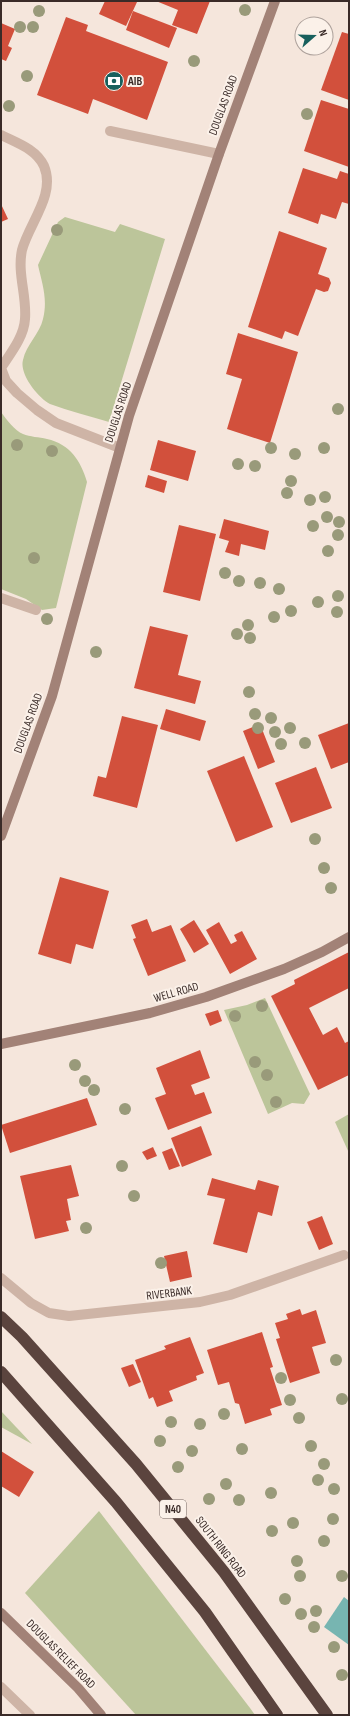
<svg xmlns="http://www.w3.org/2000/svg" width="350" height="1716" font-family="'Sofia Sans Condensed',sans-serif">
<style>
.green{fill:#bcc59a}
.water{fill:#77b5b1}
.building{fill:#d2503c}
.lines{fill:none;stroke-linecap:round;stroke-linejoin:round}
.lane{stroke:#ceb4a6;stroke-width:10}
.street{stroke:#ceb4a6;stroke-width:10}
.secondary{stroke:#a28277;stroke-width:10}
.highway{stroke:#5b443e;stroke-width:12}
.tree{fill:#999a7a}
.labels{text-anchor:middle;stroke-width:4;stroke-linejoin:round;paint-order:stroke}
.shield{fill:#fbf1e9;stroke:#746662;stroke-width:1}
.shield-label{font-size:11px;font-weight:bold;fill:#3a2b28}
.poi-label{font-size:12px;font-weight:bold;fill:#3a2b28;stroke:#fbf1e9;text-anchor:start}
.street-label{font-size:12px;fill:#3a2b28;stroke:#fbf1e9}
</style>
<rect width="100%" height="100%" fill="#f5e6dc"/>
<g class="green">
<path d="M65,217L115,232L120,224L165,239L109,422C90,416 69,411 50,404C38,398 19,374 23,360C26,345 40,333 43,319C48,299 42,283 38,265L58,222Z"/>
<path d="M1,412C6,419 15,431 23,434C30,437 39,437 47,439C70,444 81,461 87,482L56,608L42,610L26,599L1,589Z"/>
<polygon points="265,998 310,1094 304,1104 292,1103 268,1114 224,1010 247,1005"/>
<polygon points="349,1114 349,1153 335,1122"/>
<polygon points="1,1411 32,1444 1,1427"/>
<polygon points="99,1511 250,1708 255,1715 136,1715 25,1593"/>
</g>
<polygon class="water" points="344,1597 349,1601 349,1645 324,1627"/>
<g class="building">
<polygon points="105,1 137,2 126,26 99,14"/>
<polygon points="156,1 210,1 197,34 172,25 178,10"/>
<polygon points="133,11 177,28 169,48 126,30"/>
<polygon points="66,17 88,25 86,31 168,62 147,120 93,99 88,114 37,95"/>
<polygon points="1,23 15,29 8,46 12,48 6,61 1,59"/>
<polygon points="342,32 349,34 349,100 321,90"/>
<polygon points="321,100 349,109 349,167 304,151"/>
<polygon points="303,168 337,179 340,171 349,174 349,204 342,202 336,219 321,214 318,224 288,213"/>
<polygon points="1,204 8,219 1,222"/>
<polygon points="279,231 327,248 318,274 329,278 331,283 328,291 324,292 316,289 298,336 285,331 282,339 248,327"/>
<polygon points="238,333 298,352 270,443 227,429 242,379 226,374"/>
<polygon points="158,440 196,451 188,481 150,470"/>
<polygon points="148,475 167,481 164,493 145,487"/>
<polygon points="224,519 269,531 265,550 241,544 239,556 225,552 229,541 219,538"/>
<polygon points="179,525 216,534 200,601 163,592"/>
<polygon points="150,626 188,635 178,675 201,681 195,704 134,688"/>
<polygon points="166,709 206,721 200,741 160,729"/>
<polygon points="122,716 158,725 137,808 93,796 98,776 106,778"/>
<polygon points="349,723 349,762 331,769 318,735"/>
<polygon points="260,724 275,762 258,769 243,731"/>
<polygon points="244,756 273,827 236,842 207,771"/>
<polygon points="316,767 332,808 291,823 275,783"/>
<polygon points="60,877 109,891 93,949 76,944 71,964 38,954"/>
<polygon points="147,919 152,932 171,925 186,961 148,976 133,939 136,938 131,925"/>
<polygon points="194,920 209,944 194,953 180,929"/>
<polygon points="219,922 231,944 237,941 234,935 242,931 257,959 230,974 206,930"/>
<polygon points="349,952 349,988 309,1008 323,1035 337,1027 345,1043 349,1041 349,1075 318,1090 271,996 295,984 294,980"/>
<polygon points="218,1010 222,1021 210,1026 205,1014"/>
<polygon points="200,1050 210,1078 191,1085 195,1095 204,1092 212,1113 168,1130 155,1098 166,1094 156,1068"/>
<polygon points="87,1098 97,1125 10,1153 1,1125"/>
<polygon points="201,1126 212,1155 182,1167 171,1138"/>
<polygon points="153,1147 157,1156 147,1160 142,1152"/>
<polygon points="172,1148 180,1166 169,1170 162,1152"/>
<polygon points="71,1165 79,1196 67,1199 71,1220 66,1221 69,1231 35,1239 20,1176"/>
<polygon points="212,1178 255,1190 258,1180 279,1186 272,1216 258,1212 247,1253 213,1244 225,1199 207,1195"/>
<polygon points="322,1216 333,1244 319,1250 307,1222"/>
<polygon points="187,1251 192,1277 170,1282 164,1256"/>
<polygon points="300,1309 302,1315 316,1310 326,1343 312,1347 320,1373 290,1383 276,1339 280,1338 275,1323 288,1319 286,1314"/>
<polygon points="262,1332 273,1367 270,1368 282,1405 270,1409 272,1415 245,1424 239,1404 235,1403 229,1382 218,1385 207,1350"/>
<polygon points="190,1337 204,1373 196,1376 197,1380 169,1391 173,1401 157,1407 153,1397 149,1399 135,1360 166,1349 164,1346"/>
<polygon points="133,1364 141,1382 129,1387 121,1368"/>
<polygon points="1,1451 34,1472 19,1497 1,1486"/>
</g>
<g class="lines">
<g class="lane">
<polyline points="110,131 219,154"/>
<polyline points="1,1687 30,1715"/>
</g>
<g class="street">
<path d="M1,135C17,143 36,149 44,166C56,195 29,223 22,250C17,273 27,296 25,319C24,337 10,354 1,368L6,381L17,393L37,410L56,423L120,448"/>
<polyline points="1,598 36,610"/>
<polyline points="1,1278 31,1303 49,1313 69,1316 200,1302 230,1295 344,1255"/>
</g>
<g class="secondary">
<polyline points="1,836 52,696 129,416 219,154 275,1"/>
<polyline points="1,1044 150,1013 206,997 284,969 322,952 349,937"/>
<polyline points="1,1613 78,1688 101,1715"/>
</g>
<g class="highway">
<polyline points="1,1317 22,1337 136,1464 224,1572 327,1715"/>
<polyline points="1,1372 116,1502 205,1612 277,1715"/>
</g>
</g>
<g class="tree">
<circle cx="245" cy="10" r="6"/>
<circle cx="39" cy="11" r="6"/>
<circle cx="20" cy="27" r="6"/>
<circle cx="33" cy="27" r="6"/>
<circle cx="194" cy="61" r="6"/>
<circle cx="27" cy="76" r="6"/>
<circle cx="9" cy="106" r="6"/>
<circle cx="307" cy="114" r="6"/>
<circle cx="57" cy="230" r="6"/>
<circle cx="338" cy="409" r="6"/>
<circle cx="17" cy="445" r="6"/>
<circle cx="271" cy="448" r="6"/>
<circle cx="324" cy="448" r="6"/>
<circle cx="52" cy="451" r="6"/>
<circle cx="295" cy="454" r="6"/>
<circle cx="238" cy="464" r="6"/>
<circle cx="255" cy="466" r="6"/>
<circle cx="291" cy="481" r="6"/>
<circle cx="287" cy="493" r="6"/>
<circle cx="325" cy="497" r="6"/>
<circle cx="310" cy="500" r="6"/>
<circle cx="327" cy="517" r="6"/>
<circle cx="339" cy="522" r="6"/>
<circle cx="313" cy="526" r="6"/>
<circle cx="338" cy="535" r="6"/>
<circle cx="328" cy="551" r="6"/>
<circle cx="34" cy="558" r="6"/>
<circle cx="225" cy="573" r="6"/>
<circle cx="239" cy="581" r="6"/>
<circle cx="260" cy="583" r="6"/>
<circle cx="279" cy="589" r="6"/>
<circle cx="338" cy="596" r="6"/>
<circle cx="318" cy="602" r="6"/>
<circle cx="291" cy="611" r="6"/>
<circle cx="337" cy="612" r="6"/>
<circle cx="274" cy="617" r="6"/>
<circle cx="47" cy="619" r="6"/>
<circle cx="248" cy="625" r="6"/>
<circle cx="237" cy="634" r="6"/>
<circle cx="250" cy="638" r="6"/>
<circle cx="96" cy="652" r="6"/>
<circle cx="249" cy="692" r="6"/>
<circle cx="255" cy="714" r="6"/>
<circle cx="271" cy="718" r="6"/>
<circle cx="258" cy="728" r="6"/>
<circle cx="290" cy="728" r="6"/>
<circle cx="275" cy="732" r="6"/>
<circle cx="305" cy="743" r="6"/>
<circle cx="281" cy="744" r="6"/>
<circle cx="315" cy="839" r="6"/>
<circle cx="324" cy="868" r="6"/>
<circle cx="331" cy="888" r="6"/>
<circle cx="262" cy="1006" r="6"/>
<circle cx="235" cy="1016" r="6"/>
<circle cx="255" cy="1062" r="6"/>
<circle cx="75" cy="1065" r="6"/>
<circle cx="267" cy="1075" r="6"/>
<circle cx="85" cy="1081" r="6"/>
<circle cx="94" cy="1090" r="6"/>
<circle cx="276" cy="1102" r="6"/>
<circle cx="125" cy="1109" r="6"/>
<circle cx="122" cy="1166" r="6"/>
<circle cx="134" cy="1196" r="6"/>
<circle cx="86" cy="1228" r="6"/>
<circle cx="161" cy="1263" r="6"/>
<circle cx="336" cy="1360" r="6"/>
<circle cx="281" cy="1378" r="6"/>
<circle cx="342" cy="1399" r="6"/>
<circle cx="290" cy="1400" r="6"/>
<circle cx="224" cy="1414" r="6"/>
<circle cx="299" cy="1418" r="6"/>
<circle cx="171" cy="1422" r="6"/>
<circle cx="200" cy="1424" r="6"/>
<circle cx="160" cy="1441" r="6"/>
<circle cx="311" cy="1446" r="6"/>
<circle cx="242" cy="1449" r="6"/>
<circle cx="192" cy="1451" r="6"/>
<circle cx="324" cy="1464" r="6"/>
<circle cx="178" cy="1467" r="6"/>
<circle cx="318" cy="1480" r="6"/>
<circle cx="226" cy="1484" r="6"/>
<circle cx="334" cy="1489" r="6"/>
<circle cx="271" cy="1493" r="6"/>
<circle cx="209" cy="1499" r="6"/>
<circle cx="239" cy="1500" r="6"/>
<circle cx="333" cy="1519" r="6"/>
<circle cx="293" cy="1523" r="6"/>
<circle cx="272" cy="1531" r="6"/>
<circle cx="324" cy="1541" r="6"/>
<circle cx="297" cy="1561" r="6"/>
<circle cx="300" cy="1576" r="6"/>
<circle cx="342" cy="1576" r="6"/>
<circle cx="285" cy="1599" r="6"/>
<circle cx="316" cy="1611" r="6"/>
<circle cx="301" cy="1614" r="6"/>
<circle cx="314" cy="1627" r="6"/>
<circle cx="334" cy="1647" r="6"/>
<circle cx="342" cy="1675" r="6"/>
</g>
<defs>
<symbol id="bank-disc" viewBox="-11 -11 22 22"><circle r="9.5" fill="#18605d" stroke="#fbf1e9"/><path d="M-6-4H6V4H-6ZM0-2.3a2.3 2.3 0 1 0 0 4.6a2.3 2.3 0 1 0 0-4.6Z" fill="#fff"/></symbol>
</defs>
<g fill-rule="evenodd">
<use href="#bank-disc" x="103" y="70" width="22" height="22"/>
</g>
<g class="labels">
<rect class="shield" x="160" y="1500" width="26" height="18" rx="3"/>
<g class="shield-label">
<text x="173" y="1513">N40</text>
</g>
<g class="poi-label">
<text x="128" y="85">AIB</text>
</g>
<g class="street-label">
<text transform="translate(223 105) rotate(-70)" y="4">DOUGLAS ROAD</text>
<text transform="translate(118 412) rotate(-72)" y="4">DOUGLAS ROAD</text>
<text transform="translate(28 723) rotate(-70)" y="4">DOUGLAS ROAD</text>
<text transform="translate(176 992) rotate(-16)" y="4">WELL ROAD</text>
<text transform="translate(169 1293) rotate(-7)" y="4">RIVERBANK</text>
<text transform="translate(221 1547) rotate(52)" y="4">SOUTH RING ROAD</text>
<text transform="translate(61 1654) rotate(45)" y="4">DOUGLAS RELIEF ROAD</text>
</g>
</g>
<rect width="350" height="1716" fill="none" stroke="#3a2b28" stroke-width="4"/>
<g transform="translate(314 36) rotate(70)"><circle r="19" fill="#fbf1e9" stroke="#aea29c"/>
<path d="M0-3L7 15L0 10L-7 15Z" fill="#18605d"/>
<text y="-6" font-size="11" font-weight="bold" text-anchor="middle" fill="#3a2b28">N</text>
</g>
</svg>
